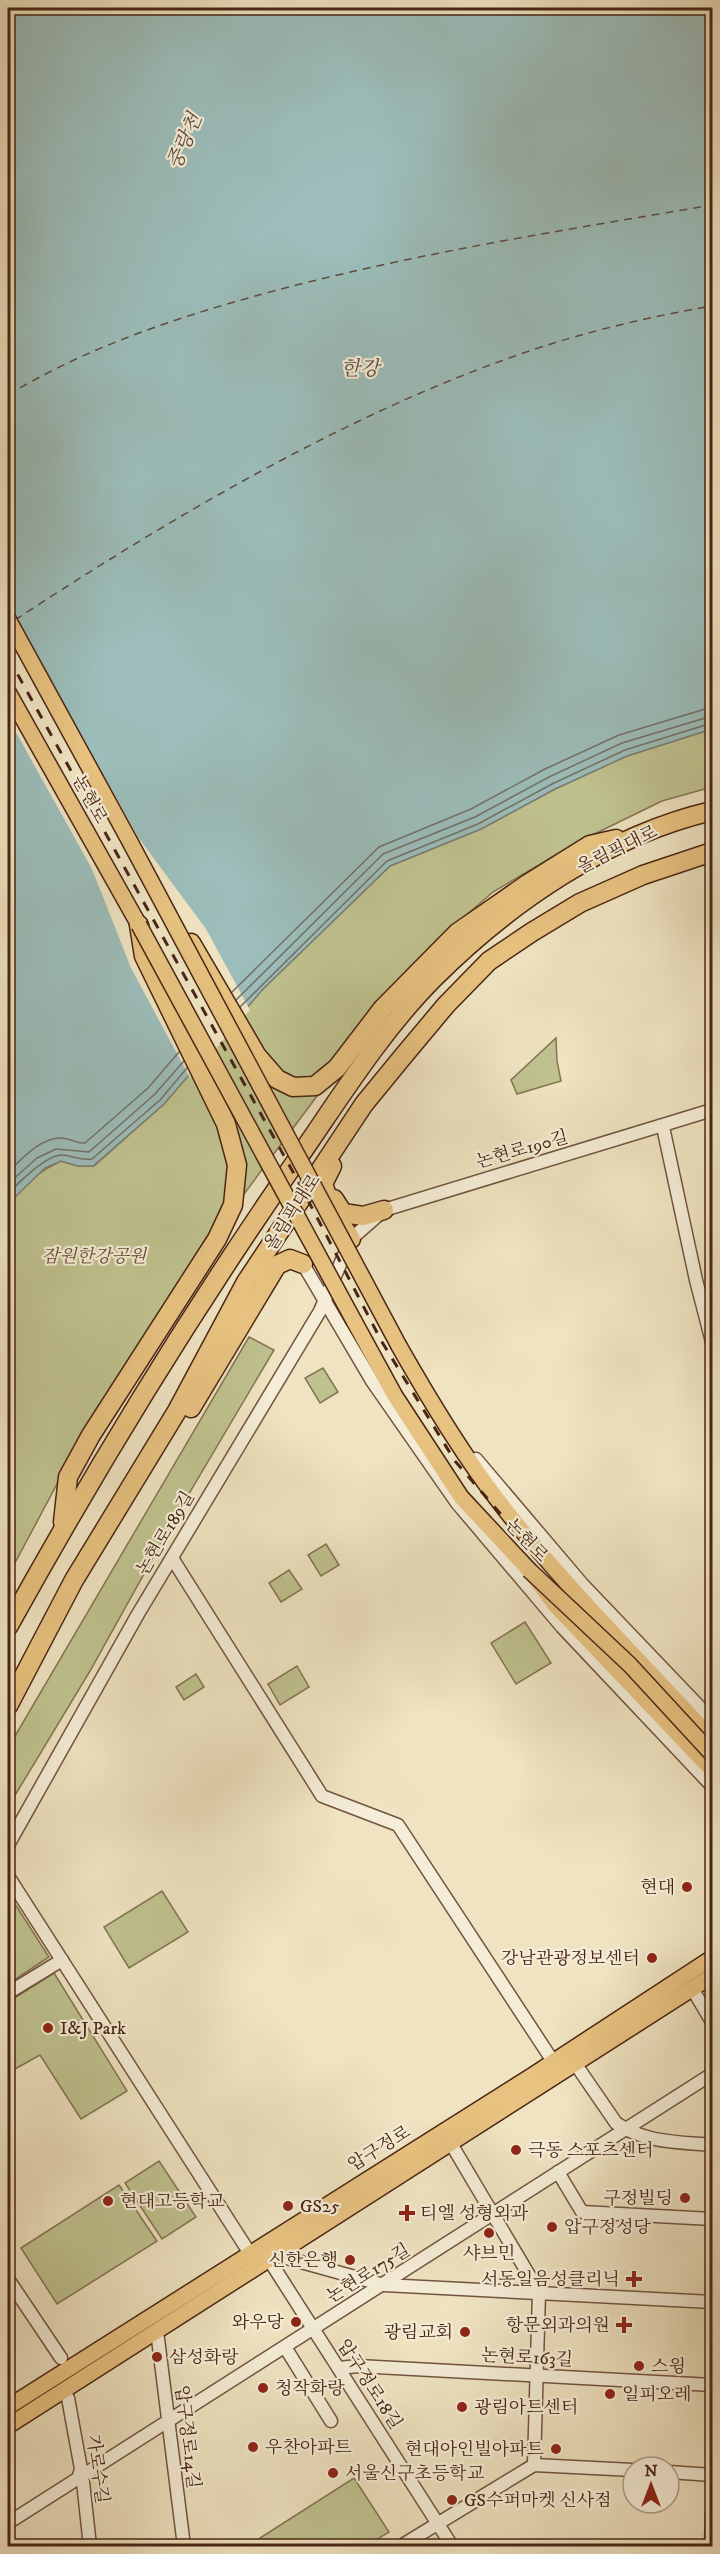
<svg xmlns="http://www.w3.org/2000/svg" width="720" height="2554" font-family="'IM FELL DW Pica','Noto Serif KR',serif">
<style>
.green{fill:#bfc28f;stroke:#847452;stroke-width:1.5}
.water{fill:#9cbdba;stroke:#7a8078;stroke-width:1.5}
.pier{fill:#efe3c1}
.lines{fill:none;stroke-linecap:round;stroke-linejoin:round}
.shore{stroke:#727167;stroke-width:1.5}
.ferry{stroke:#5d4b3e;stroke-width:1.5;stroke-dasharray:8 6;stroke-linecap:butt}
.minor-casing{stroke:#72543f;stroke-width:15}
.major-casing{stroke:#482514;stroke-width:18}
.highway-casing{stroke:#482514;stroke-width:21}
.minor{stroke:#f5edd7;stroke-width:12}
.major{stroke:#e8c280;stroke-width:15}
.highway{stroke:#e8c280;stroke-width:18}
.rail{stroke:#482514;stroke-width:3;stroke-dasharray:10 10;stroke-linecap:butt}
.major-bridge-casing{stroke:#482514;stroke-width:18;stroke-linecap:butt}
.major-bridge{stroke:#e8c280;stroke-width:15}
.poi-dot{fill:#8f2418;stroke:#f5edd7;stroke-width:2}
.labels{text-anchor:middle;stroke-width:4.5;stroke-linejoin:round;paint-order:stroke}
.street-label{font-size:18px;fill:#482514;stroke:#f5edd7}
.park-label{font-size:18px;font-style:italic;fill:#664c33;stroke:#f5edd7}
.poi-label{font-size:18px;fill:#482514;stroke:#f5edd7;text-anchor:start}
.water-label{font-size:20px;font-style:italic;fill:#5d4b3e;stroke:#f5edd7}
</style>
<rect width="100%" height="100%" fill="#efe3c1"/>
<filter id="stains"><feTurbulence type="fractalNoise" baseFrequency=".00333" numOctaves="4"/><feColorMatrix values="0 0 0 0 .2 0 0 0 0 .09 0 0 0 0 .02 0 0 0 .5 -.17"/></filter>
<radialGradient id="worn" r=".72"><stop offset=".6" stop-color="#630" stop-opacity="0"/><stop offset="1" stop-color="#630" stop-opacity=".3"/></radialGradient>
<g class="green">
<path d="M712,729V787L662,801L576,843L493,892L436,941L369,1014L320,1092L206,1245L80,1441L8,1576V1204C21,1186 41,1170 61,1161L78,1166H94L164,1104L263,989L390,866L481,829L555,789L627,756Z"/>
<polygon points="556,1038 557,1061 561,1081 517,1094 511,1080"/>
<polygon points="249,1337 274,1350 184,1502 90,1671 8,1807 8,1748"/>
<polygon points="323,1368 338,1392 320,1403 305,1378"/>
<polygon points="326,1544 339,1565 321,1576 308,1555"/>
<polygon points="289,1570 302,1589 281,1602 269,1583"/>
<polygon points="525,1622 551,1663 516,1684 491,1643"/>
<polygon points="297,1666 309,1687 280,1705 268,1684"/>
<polygon points="196,1674 204,1687 184,1700 176,1687"/>
<polygon points="162,1891 188,1932 129,1968 104,1927"/>
<polygon points="8,1893 49,1957 8,1984"/>
<polygon points="54,1973 127,2091 81,2119 40,2055 8,2073 8,2002"/>
<polygon points="159,2161 196,2217 162,2239 125,2183"/>
<polygon points="119,2185 157,2241 57,2304 21,2248"/>
<polygon points="354,2478 389,2532 366,2546 266,2546 260,2538"/>
</g>
<polygon class="water" points="8,8 712,8 712,729 627,756 555,789 481,829 390,866 263,989 164,1104 93,1166 78,1166 61,1161 45,1168 8,1204"/>
<polygon class="pier" points="8,603 138,837 206,929 250,1010 190,1078 131,968 92,869 8,718"/>
<g class="lines">
<g class="shore">
<polyline points="232,992 379,847 471,809 545,769 619,735 712,707"/>
<polyline points="236,1000 383,854 475,817 549,777 622,743 712,716"/>
<polyline points="240,1007 387,861 478,824 552,784 625,750 712,723"/>
<path d="M8,1172C22,1159 40,1138 61,1138C70,1138 77,1144 85,1143L148,1088L179,1052"/>
<polyline points="8,1184 37,1158 56,1149 89,1152 154,1095 184,1061"/>
<path d="M8,1194C18,1183 48,1153 63,1155C74,1156 80,1161 92,1159L160,1100L187,1068"/>
</g>
<g class="ferry">
<path d="M8,395C86,348 172,319 259,295C408,254 560,231 712,205"/>
<path d="M15,620C178,513 368,401 554,343C606,327 659,315 712,306"/>
</g>
<defs>
<g id="minor">
<polyline points="663,1127 696,1280 712,1342"/>
<polyline points="303,1264 372,1381 457,1503 562,1627 712,1786"/>
<polyline points="476,1459 583,1585 712,1720"/>
<polyline points="172,1558 322,1796 398,1825 558,2069"/>
<polyline points="8,1845 138,1614 320,1311 351,1239 384,1210 712,1110"/>
<polyline points="8,1876 249,2252"/>
<polyline points="693,1990 712,2022"/>
<polyline points="8,1993 62,1960"/>
<path d="M570,2056L616,2123C645,2143 678,2142 712,2145"/>
<polyline points="450,2142 539,2292 534,2465"/>
<polyline points="558,2172 582,2212 712,2219"/>
<polyline points="272,2254 384,2285 712,2302"/>
<polyline points="262,2257 269,2260 275,2269 452,2546"/>
<polyline points="8,2279 61,2358"/>
<polyline points="157,2331 184,2546"/>
<polyline points="285,2347 331,2421"/>
<polyline points="339,2368 358,2366 712,2385"/>
<polyline points="68,2398 81,2469 79,2476 83,2482 90,2546"/>
<polyline points="669,2472 712,2475"/>
<polyline points="8,2523 712,2074"/>
<polyline points="401,2546 534,2465 633,2470"/>
<polyline points="711,2546 712,2514"/>
</g>
<g id="major">
<polyline points="8,619 129,840"/>
<polyline points="8,692 139,925"/>
<polyline points="354,1321 395,1396 461,1497 529,1570 555,1605 712,1770"/>
<path d="M399,1346C429,1399 460,1451 497,1499C562,1584 640,1660 712,1739"/>
<polyline points="8,2407 533,2075 712,1958"/>
<polyline points="8,2426 712,1976"/>
</g>
<g id="highway">
<polyline points="191,943 257,1056 277,1079 293,1087 315,1086 337,1068 383,1008 457,933 526,885 590,845 616,839"/>
<polyline points="332,1166 323,1184 333,1212 351,1239"/>
<polyline points="334,1199 343,1213 363,1216 384,1210"/>
<polyline points="191,1408 277,1265 290,1259 303,1264"/>
<polyline points="63,1522 68,1477 91,1435 217,1239 233,1205 237,1165 226,1124 144,956 139,925"/>
<path d="M8,1627C96,1468 190,1314 294,1164C338,1101 380,1032 434,978C509,903 608,835 712,811"/>
<polyline points="8,1706 74,1580 177,1411 246,1282 364,1104 405,1054 446,1005 489,961 532,932 580,903 643,875 712,852"/>
</g>
</defs>
<use href="#minor" class="minor-casing"/>
<use href="#major" class="major-casing"/>
<use href="#highway" class="highway-casing"/>
<use href="#minor" class="minor"/>
<use href="#major" class="major"/>
<use href="#highway" class="highway"/>
<polyline class="rail" points="8,657 298,1181 382,1342 455,1461 541,1561"/>
<defs>
<g id="major-bridge">
<polyline points="129,840 399,1346"/>
<polyline points="139,925 354,1321"/>
<polyline points="529,1570 630,1665 712,1754"/>
</g>
</defs>
<use href="#major-bridge" class="major-bridge-casing"/>
<use href="#major-bridge" class="major-bridge"/>
</g>
<g class="poi-dot">
<circle cx="687" cy="1887" r="6"/>
<circle cx="652" cy="1958" r="6"/>
<circle cx="48" cy="2028" r="6"/>
<circle cx="516" cy="2150" r="6"/>
<circle cx="685" cy="2198" r="6"/>
<circle cx="108" cy="2201" r="6"/>
<circle cx="288" cy="2206" r="6"/>
<path d="M404 2204h6v6h6v6h-6v6h-6v-6h-6v-6h6z"/>
<circle cx="552" cy="2227" r="6"/>
<circle cx="489" cy="2233" r="6"/>
<circle cx="350" cy="2260" r="6"/>
<path d="M631 2270h6v6h6v6h-6v6h-6v-6h-6v-6h6z"/>
<circle cx="296" cy="2322" r="6"/>
<path d="M621 2316h6v6h6v6h-6v6h-6v-6h-6v-6h6z"/>
<circle cx="465" cy="2332" r="6"/>
<circle cx="157" cy="2357" r="6"/>
<circle cx="639" cy="2366" r="6"/>
<circle cx="263" cy="2388" r="6"/>
<circle cx="610" cy="2394" r="6"/>
<circle cx="462" cy="2407" r="6"/>
<circle cx="253" cy="2447" r="6"/>
<circle cx="556" cy="2449" r="6"/>
<circle cx="333" cy="2473" r="6"/>
<circle cx="452" cy="2500" r="6"/>
</g>
<g class="labels">
<g class="street-label">
<text transform="translate(90 799) rotate(61)" y="6">논현로</text>
<text transform="translate(617 849) rotate(-26)" y="6">올림픽대로</text>
<text transform="translate(522 1149) rotate(-16)" y="6">논현로190길</text>
<text transform="translate(292 1212) rotate(-57)" y="6">올림픽대로</text>
<text transform="translate(165 1533) rotate(-59)" y="6">논현로189길</text>
<text transform="translate(527 1540) rotate(46)" y="6">논현로</text>
<text transform="translate(379 2148) rotate(-32)" y="6">압구정로</text>
<text transform="translate(368 2273) rotate(-32)" y="6">논현로175길</text>
<text transform="translate(527 2357) rotate(3)" y="6">논현로163길</text>
<text transform="translate(370 2384) rotate(57)" y="6">압구정로18길</text>
<text transform="translate(188 2437) rotate(83)" y="6">압구정로14길</text>
<text transform="translate(98 2469) rotate(82)" y="6">가로수길</text>
</g>
<g class="park-label">
<text x="94" y="1262">잠원한강공원</text>
</g>
<g class="poi-label">
<text x="675" y="1893" text-anchor="end">현대</text>
<text x="640" y="1964" text-anchor="end">강남관광정보센터</text>
<text x="60" y="2034">I&amp;J Park</text>
<text x="528" y="2156">극동 스포츠센터</text>
<text x="673" y="2204" text-anchor="end">구정빌딩</text>
<text x="120" y="2207">현대고등학교</text>
<text x="300" y="2212">GS25</text>
<text x="420" y="2219">티엘 성형외과</text>
<text x="564" y="2233">압구정성당</text>
<text x="489" y="2259" text-anchor="middle">샤브민</text>
<text x="338" y="2266" text-anchor="end">신한은행</text>
<text x="620" y="2285" text-anchor="end">서동일음성클리닉</text>
<text x="284" y="2328" text-anchor="end">와우당</text>
<text x="610" y="2331" text-anchor="end">항문외과의원</text>
<text x="453" y="2338" text-anchor="end">광림교회</text>
<text x="169" y="2363">삼성화랑</text>
<text x="651" y="2372">스윙</text>
<text x="275" y="2394">청작화랑</text>
<text x="622" y="2400">일피오레</text>
<text x="474" y="2413">광림아트센터</text>
<text x="265" y="2453">우찬아파트</text>
<text x="544" y="2455" text-anchor="end">현대아인빌아파트</text>
<text x="345" y="2479">서울신구초등학교</text>
<text x="464" y="2506">GS수퍼마켓 신사점</text>
</g>
<g class="water-label">
<text transform="translate(184 141) rotate(-67)" y="7">중랑천</text>
<text x="360" y="375">한강</text>
</g>
</g>
<rect width="720" height="2554" fill="none" stroke="#efe3c1" stroke-width="30"/>
<rect x="9" y="9" width="702" height="2536" fill="none" stroke="#482514" stroke-width="3"/>
<rect x="15" y="15" width="690" height="2524" fill="none" stroke="#482514" stroke-width="1.5"/>
<g transform="translate(651 2485)"><circle r="28" fill="#f5edd7" stroke="#b09d89" stroke-width="1.5"/>
<path d="M0-4.5L10 22L0 15L-10 22Z" fill="#8f2418"/>
<text y="-9" font-size="16" font-weight="bold" text-anchor="middle" fill="#482514">N</text>
</g>
<rect width="100%" height="100%" filter="url(#stains)"/>
<rect width="100%" height="100%" fill="url(#worn)"/>
</svg>
